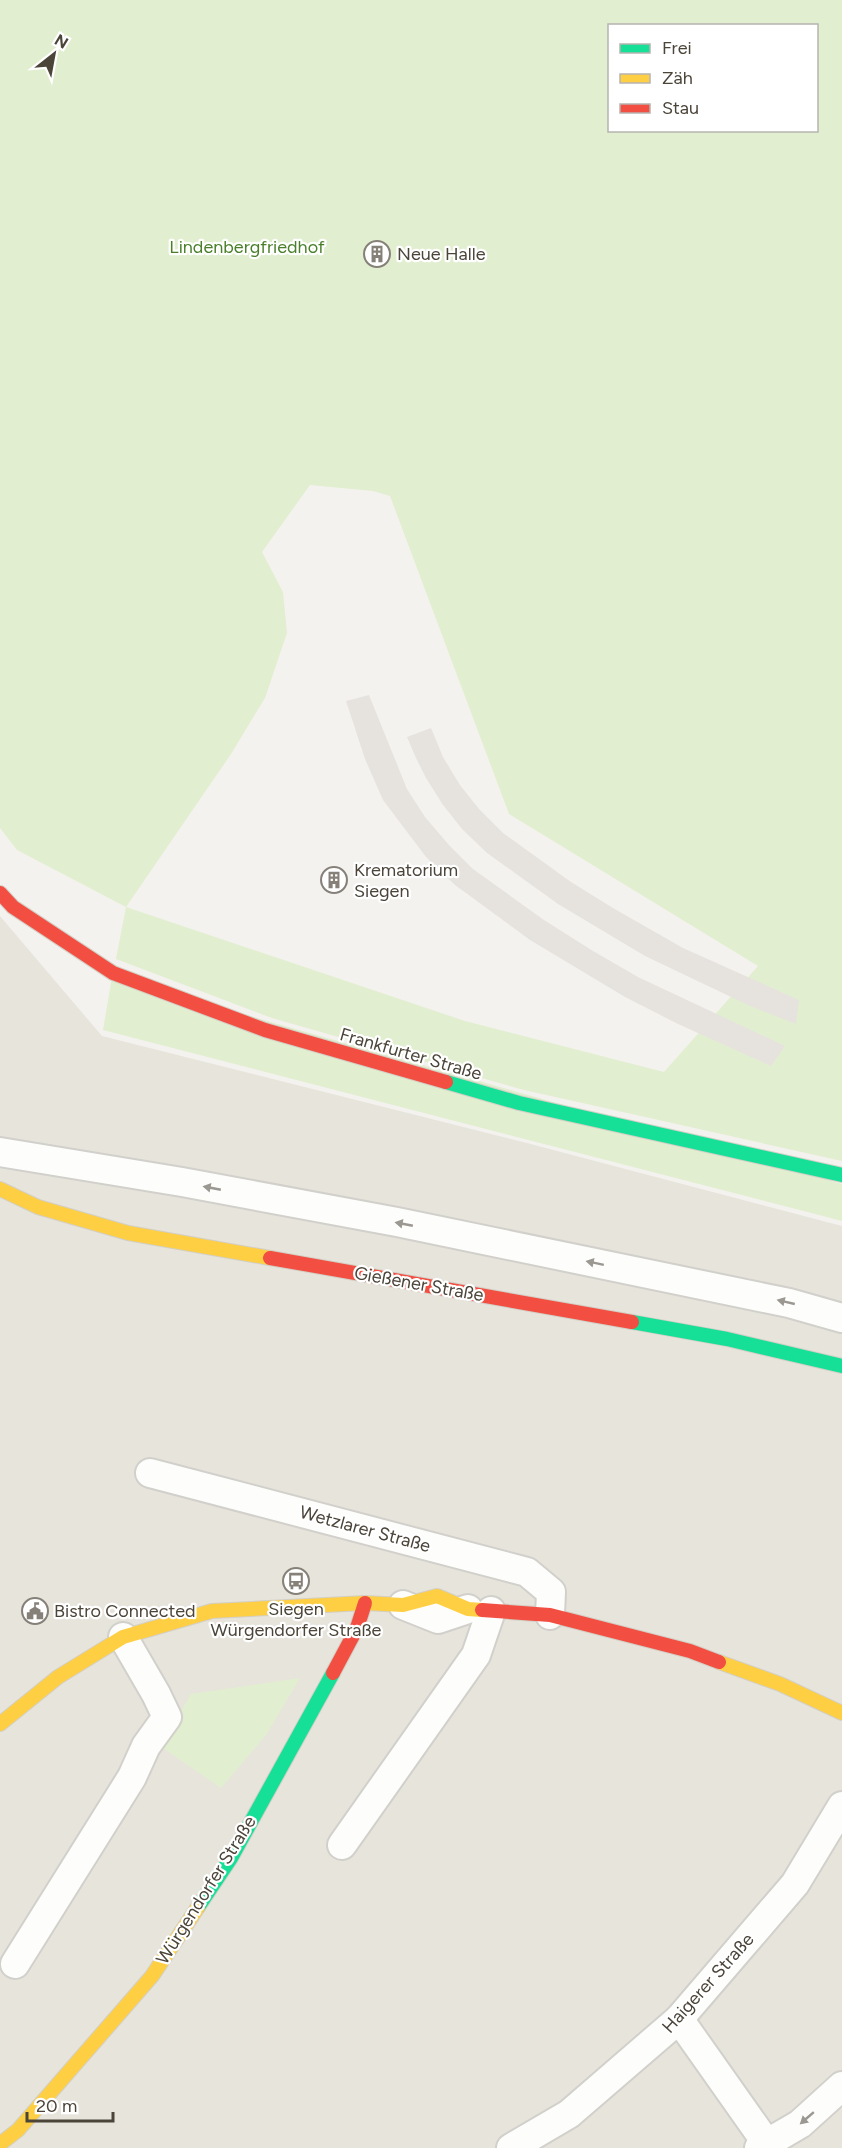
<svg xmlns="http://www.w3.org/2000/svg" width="842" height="2148" font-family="Figtree,sans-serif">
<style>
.residential{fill:#e7e4dc}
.green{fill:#e1eecf;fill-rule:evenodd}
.parking{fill:#e6e3df}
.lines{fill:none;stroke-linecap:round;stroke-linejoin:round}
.street-casing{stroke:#d2d0cb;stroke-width:32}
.fast-casing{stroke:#d3cfc5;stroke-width:16}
.slow-casing{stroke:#d3cfc5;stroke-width:16}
.jam-casing{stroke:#d3cfc5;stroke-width:16}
.street{stroke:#fdfdfc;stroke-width:28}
.fast{stroke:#16e098;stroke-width:14}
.slow{stroke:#ffcf43;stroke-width:14}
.jam{stroke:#f24e42;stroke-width:14}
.oneway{fill:#9b9791}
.labels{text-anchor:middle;stroke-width:4.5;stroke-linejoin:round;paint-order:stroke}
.park-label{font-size:18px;fill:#4a7f2a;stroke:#fff}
.poi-label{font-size:18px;fill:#4b4439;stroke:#fff;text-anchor:start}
.street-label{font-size:18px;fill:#4b4439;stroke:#fff}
</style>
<rect width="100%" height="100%" fill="#f4f2ee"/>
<polygon class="residential" points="0,916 102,1036 523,1142 842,1226 842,2148 0,2148"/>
<g class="green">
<path d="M0,0H842V1161L524,1090L272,1018L116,959L126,907L17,850L0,828ZM610,26H816V130H610ZM310,485L373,491L390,496L509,814L758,966L664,1072L465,1021L126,907L231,754L265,698L287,633L283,592L262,552Z"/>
<polygon points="112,977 842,1184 842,1221 103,1030"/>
<polygon points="300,1678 266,1735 221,1788 160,1746 191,1694"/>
</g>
<g class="parking">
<polygon points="369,695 407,789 425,817 449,845 473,869 544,920 593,951 638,977 785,1046 771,1066 678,1024 625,997 530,940 455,885 426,857 383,800 365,759 346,701"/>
<polygon points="431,728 443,757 460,785 479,809 503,833 571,882 613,908 683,948 799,1000 796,1024 750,1006 645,956 558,904 487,853 462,829 443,805 426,778 416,758 407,737"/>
</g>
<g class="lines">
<defs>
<g id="street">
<polyline points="0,1152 182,1182 397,1222 789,1303 842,1318"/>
<polyline points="150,1473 527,1572 551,1592 550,1615"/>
<polyline points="403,1605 438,1619 468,1609"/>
<polyline points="342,1845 476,1655 491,1611"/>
<polyline points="15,1964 132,1777 146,1746 167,1717 156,1694 123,1637"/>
<polyline points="679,2019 770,2148"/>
<polyline points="511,2148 569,2114 679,2019 795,1884 842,1806"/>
<polyline points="759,2148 800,2124 842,2086"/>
</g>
<g id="fast">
<polyline points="446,1082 519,1103 842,1175"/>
<polyline points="632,1322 727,1339 842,1366"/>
<polyline points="198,1907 231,1858 333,1673"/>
</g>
<g id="slow">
<polyline points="0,1189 38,1207 128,1233 270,1258"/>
<polyline points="719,1662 780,1684 842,1713"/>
<polyline points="0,1724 58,1677 123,1637 212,1611 365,1603 403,1605 437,1596 468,1609 482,1610"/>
<polyline points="0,2144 18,2130 152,1976 198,1907"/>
</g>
<g id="jam">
<polyline points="0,893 13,907 113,973 265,1030 446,1082"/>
<polyline points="270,1258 632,1322"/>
<polyline points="482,1610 550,1615 690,1651 719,1662"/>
<polyline points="333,1673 357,1628 365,1603"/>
</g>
</defs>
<use href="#street" class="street-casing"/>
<use href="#fast" class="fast-casing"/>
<use href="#slow" class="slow-casing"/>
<use href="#jam" class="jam-casing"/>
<use href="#street" class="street"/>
<use href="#fast" class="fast"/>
<use href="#slow" class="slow"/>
<use href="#jam" class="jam"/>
</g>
<defs><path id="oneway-solid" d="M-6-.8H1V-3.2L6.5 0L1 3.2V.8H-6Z" transform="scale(1.5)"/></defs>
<g class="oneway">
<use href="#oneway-solid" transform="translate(212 1188) rotate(-169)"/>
<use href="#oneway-solid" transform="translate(404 1224) rotate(-169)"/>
<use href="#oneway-solid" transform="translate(595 1263) rotate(-168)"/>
<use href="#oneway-solid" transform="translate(786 1302) rotate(-167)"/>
<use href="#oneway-solid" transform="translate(807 2118) rotate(139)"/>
</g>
<defs>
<symbol id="building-ring" viewBox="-11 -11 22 22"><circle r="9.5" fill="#fff" stroke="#868178" stroke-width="1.5"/><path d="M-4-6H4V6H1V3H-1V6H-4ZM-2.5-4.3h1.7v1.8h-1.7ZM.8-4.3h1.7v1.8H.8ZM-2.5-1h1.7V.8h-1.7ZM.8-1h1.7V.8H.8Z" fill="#868178"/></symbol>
<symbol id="bus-ring" viewBox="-11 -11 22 22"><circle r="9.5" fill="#fff" stroke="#868178" stroke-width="1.5"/><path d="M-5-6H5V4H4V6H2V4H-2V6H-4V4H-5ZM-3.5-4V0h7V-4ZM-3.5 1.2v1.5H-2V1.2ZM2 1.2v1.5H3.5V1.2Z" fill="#868178"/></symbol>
<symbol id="civic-ring" viewBox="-11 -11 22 22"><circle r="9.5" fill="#fff" stroke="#868178" stroke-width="1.5"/><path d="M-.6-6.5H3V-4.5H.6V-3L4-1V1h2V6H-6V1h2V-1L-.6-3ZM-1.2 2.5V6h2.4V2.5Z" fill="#868178"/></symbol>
</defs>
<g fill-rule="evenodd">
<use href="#building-ring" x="362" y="239" width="30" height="30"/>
<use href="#building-ring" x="319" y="865" width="30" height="30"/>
<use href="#bus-ring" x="281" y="1566" width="30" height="30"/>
<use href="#civic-ring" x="20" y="1596" width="30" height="30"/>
</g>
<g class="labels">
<g class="park-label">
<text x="247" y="253">Lindenbergfriedhof</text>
</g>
<g class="poi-label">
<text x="397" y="260">Neue Halle</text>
<text x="354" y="876">Krematorium<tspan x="354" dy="21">Siegen</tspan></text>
<text x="296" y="1615" text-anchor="middle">Siegen<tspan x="296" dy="21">Würgendorfer Straße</tspan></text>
<text x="54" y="1617">Bistro Connected</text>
</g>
<g class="street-label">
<text transform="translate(411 1054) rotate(16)" y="6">Frankfurter Straße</text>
<text transform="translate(419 1284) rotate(10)" y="6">Gießener Straße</text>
<text transform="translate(365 1529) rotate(15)" y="6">Wetzlarer Straße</text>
<text transform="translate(206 1890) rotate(-58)" y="6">Würgendorfer Straße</text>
<text transform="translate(708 1983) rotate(-48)" y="6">Haigerer Straße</text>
</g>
</g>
<rect x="608" y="24" width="210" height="108" fill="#ffffff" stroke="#b7b4b0" stroke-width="1.5"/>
<rect x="620" y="44" width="30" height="9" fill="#16e098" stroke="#b7b4b0" stroke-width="1.5"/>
<text x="662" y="54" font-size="18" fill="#4b4439">Frei</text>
<rect x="620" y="74" width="30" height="9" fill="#ffcf43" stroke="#b7b4b0" stroke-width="1.5"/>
<text x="662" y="84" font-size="18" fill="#4b4439">Zäh</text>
<rect x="620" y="104" width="30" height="9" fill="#f24e42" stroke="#b7b4b0" stroke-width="1.5"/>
<text x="662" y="114" font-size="18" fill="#4b4439">Stau</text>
<g transform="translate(54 54) rotate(31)" stroke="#ffffff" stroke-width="4.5" paint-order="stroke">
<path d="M0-4.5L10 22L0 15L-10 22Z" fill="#4b4439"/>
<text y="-9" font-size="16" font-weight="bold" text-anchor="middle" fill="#4b4439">N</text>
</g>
<path d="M27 2112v9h86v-9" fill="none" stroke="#4b4439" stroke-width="3"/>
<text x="36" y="2112" font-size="18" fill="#4b4439" stroke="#ffffff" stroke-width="4.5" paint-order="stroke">20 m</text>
</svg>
